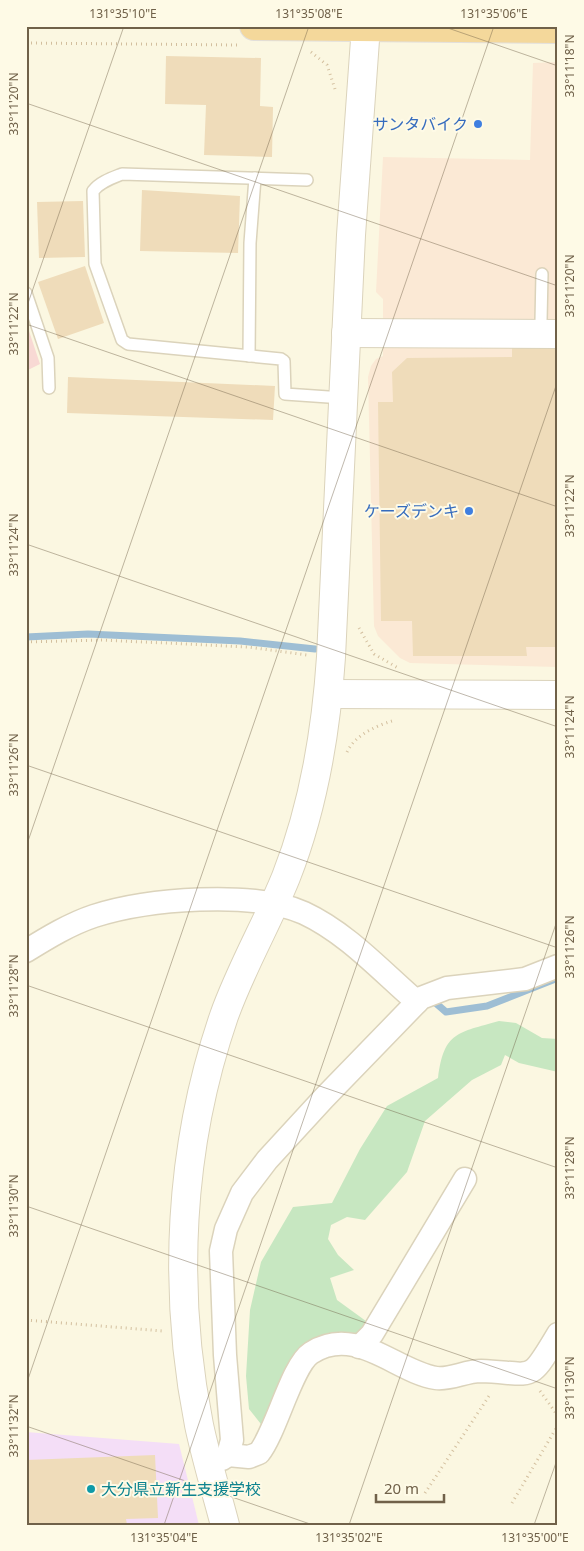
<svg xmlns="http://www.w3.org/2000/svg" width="584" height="1551" font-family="'Noto Sans','Noto Sans JP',sans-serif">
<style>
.commercial{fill:#fbe9d5}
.education{fill:#f4def7}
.medical{fill:#f8d9d4}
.green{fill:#c7e7c1}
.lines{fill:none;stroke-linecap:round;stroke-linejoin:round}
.stream{stroke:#9ebed4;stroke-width:7}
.building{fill:#efdcba}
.service-casing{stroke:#dbd3bb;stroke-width:14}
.minor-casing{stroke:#dbd3bb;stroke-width:25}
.tertiary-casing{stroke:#dbd3bb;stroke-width:30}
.trunk-casing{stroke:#e2dfdb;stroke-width:30}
.path{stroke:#d3bf9e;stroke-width:3;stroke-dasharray:1 4;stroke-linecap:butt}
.service{stroke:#fff;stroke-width:11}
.minor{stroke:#fff;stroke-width:22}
.tertiary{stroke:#fff;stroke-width:28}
.trunk{stroke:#f4d89b;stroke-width:28}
.ticks{fill:none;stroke:#706149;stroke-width:1;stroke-opacity:0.45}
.shop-dot{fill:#3f7fe0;stroke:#fefae6;stroke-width:2}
.culture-dot{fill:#0f9aa8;stroke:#fefae6;stroke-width:2}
.labels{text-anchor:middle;stroke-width:4;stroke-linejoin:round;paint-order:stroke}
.shop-label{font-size:16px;fill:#366cbe;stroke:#fefae6;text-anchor:end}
.culture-label{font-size:16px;fill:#0d838f;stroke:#fefae6;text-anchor:start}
.neatline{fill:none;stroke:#706149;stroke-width:2}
.ticks-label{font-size:12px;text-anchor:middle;fill:#706149}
</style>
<rect width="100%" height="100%" fill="#fbf7e1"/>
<polygon class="commercial" points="558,62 558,667 410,663 400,658 378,636 374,626 368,377 371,366 376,359 383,356 383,299 376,292 383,157 530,160 533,63"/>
<polygon class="education" points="26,1432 179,1444 199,1525 26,1525"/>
<polygon class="medical" points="26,322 40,364 26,371"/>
<path class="green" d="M499,1021L516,1023L542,1038L558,1039V1072L519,1063L505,1055L501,1065L472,1080L425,1121L407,1172L365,1220L347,1217L331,1225L328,1239L338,1255L354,1270L330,1278L337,1300L370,1324L364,1336L320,1338L264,1428L249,1409L246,1376L250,1310L261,1262L293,1207L332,1203L360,1149L387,1106L438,1078C444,1031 458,1033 499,1021Z"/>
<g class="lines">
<g class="stream">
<polyline points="26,637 88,634 240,641 315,649"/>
<polyline points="431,999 446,1012 487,1006 558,978"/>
</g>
</g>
<g class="building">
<polygon points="166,56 261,58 260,106 273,107 272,157 204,155 206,105 165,104"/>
<polygon points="142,190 240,196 238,253 140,251"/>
<polygon points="83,201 85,257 39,258 37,202"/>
<polygon points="85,266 104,323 58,339 38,282"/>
<polygon points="512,344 558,344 558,647 526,647 527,656 413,656 412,621 381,621 378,402 393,402 392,372 407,358 512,357"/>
<polygon points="68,377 275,386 273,420 67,413"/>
<polygon points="155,1455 158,1518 126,1519 127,1525 26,1525 26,1460"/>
</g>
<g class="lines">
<defs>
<g id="service">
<path d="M307,180L122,174C112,178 100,182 93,191L95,264L122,340L128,344L281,359L284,361L285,394L343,398"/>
<polyline points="26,293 48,358 49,388"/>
<polyline points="541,321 542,274"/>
<polyline points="249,356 250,243 255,178"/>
</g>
<g id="minor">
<path d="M26,951C47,938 70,924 94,916C147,899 252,890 304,913C347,933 381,971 417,1002"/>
<polyline points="359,1347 372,1334 465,1179"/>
<path d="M228,1455L249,1457L259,1453C276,1432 292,1365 311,1353C356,1324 396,1372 436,1378C451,1380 465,1371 481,1371C535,1373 528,1385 558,1334"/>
<polyline points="208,1463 222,1459 228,1455 232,1440 225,1355 221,1251 226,1229 242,1193 267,1160 324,1098 421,998 447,988 525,979 558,966"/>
</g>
<g id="tertiary">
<polyline points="346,333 558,334"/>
<polyline points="329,694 558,695"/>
<path d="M225,1525C216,1491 206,1458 199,1425C172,1289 179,1147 224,1016C241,968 267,924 286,877C314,806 326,733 331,657L351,235L366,26"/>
</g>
<polyline id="trunk" points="254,26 558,29"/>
</defs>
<use href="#service" class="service-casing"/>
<use href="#minor" class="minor-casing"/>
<use href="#tertiary" class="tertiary-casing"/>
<use href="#trunk" class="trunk-casing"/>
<g class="path">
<polyline points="26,43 238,45"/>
<polyline points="311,52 327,65 335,89"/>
<polyline points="359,628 374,654 398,668"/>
<polyline points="26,642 102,640 248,647 307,655"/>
<path d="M347,752C355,735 376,726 392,721"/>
<polyline points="26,1320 163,1331"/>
<polyline points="540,1391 558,1416"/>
<polyline points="425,1493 491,1393"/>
<polyline points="512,1503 558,1425"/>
</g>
<use href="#service" class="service"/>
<use href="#minor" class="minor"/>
<use href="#tertiary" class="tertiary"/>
<use href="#trunk" class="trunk"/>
</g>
<path class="ticks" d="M442,26L558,66M26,103L558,286M26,309L124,26M26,324L558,507M26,544L558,727M26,765L558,948M26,847L309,26M26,985L558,1168M26,1206L558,1389M26,1385L494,26M26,1426L313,1525M164,1525L558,380M349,1525L558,918M534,1525L558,1457"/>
<g class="shop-dot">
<circle cx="478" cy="124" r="5"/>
<circle cx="469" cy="511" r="5"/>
</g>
<circle class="culture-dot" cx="91" cy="1489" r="5"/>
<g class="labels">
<g class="shop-label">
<text x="468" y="130">サンタバイク</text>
<text x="459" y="517">ケーズデンキ</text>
</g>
<g class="culture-label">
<text x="101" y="1495">大分県立新生支援学校</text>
</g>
</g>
<rect width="584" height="1551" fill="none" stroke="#fefae6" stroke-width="55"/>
<path d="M376 1494v8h68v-8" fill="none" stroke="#706149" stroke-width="2.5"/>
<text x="384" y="1494" font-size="15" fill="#706149" stroke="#fefae6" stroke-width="4" paint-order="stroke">20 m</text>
<rect x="28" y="28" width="528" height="1496" class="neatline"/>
<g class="ticks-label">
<text x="123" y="18">131°35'10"E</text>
<text x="309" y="18">131°35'08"E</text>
<text x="494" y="18">131°35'06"E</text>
<text transform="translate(570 66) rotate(-90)" y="4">33°11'18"N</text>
<text transform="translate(14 104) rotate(-90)" y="4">33°11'20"N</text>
<text transform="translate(570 286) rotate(-90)" y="4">33°11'20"N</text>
<text transform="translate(14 324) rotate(-90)" y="4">33°11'22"N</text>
<text transform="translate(570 506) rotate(-90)" y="4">33°11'22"N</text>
<text transform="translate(14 545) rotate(-90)" y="4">33°11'24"N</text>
<text transform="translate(570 727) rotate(-90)" y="4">33°11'24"N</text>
<text transform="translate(14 765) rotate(-90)" y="4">33°11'26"N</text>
<text transform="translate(570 947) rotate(-90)" y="4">33°11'26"N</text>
<text transform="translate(14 986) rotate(-90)" y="4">33°11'28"N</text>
<text transform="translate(570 1168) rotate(-90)" y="4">33°11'28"N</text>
<text transform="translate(14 1206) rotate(-90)" y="4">33°11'30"N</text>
<text transform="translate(570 1388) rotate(-90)" y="4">33°11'30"N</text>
<text transform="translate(14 1426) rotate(-90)" y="4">33°11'32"N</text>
<text x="164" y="1542">131°35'04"E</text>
<text x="349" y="1542">131°35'02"E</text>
<text x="535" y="1542">131°35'00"E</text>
</g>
</svg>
